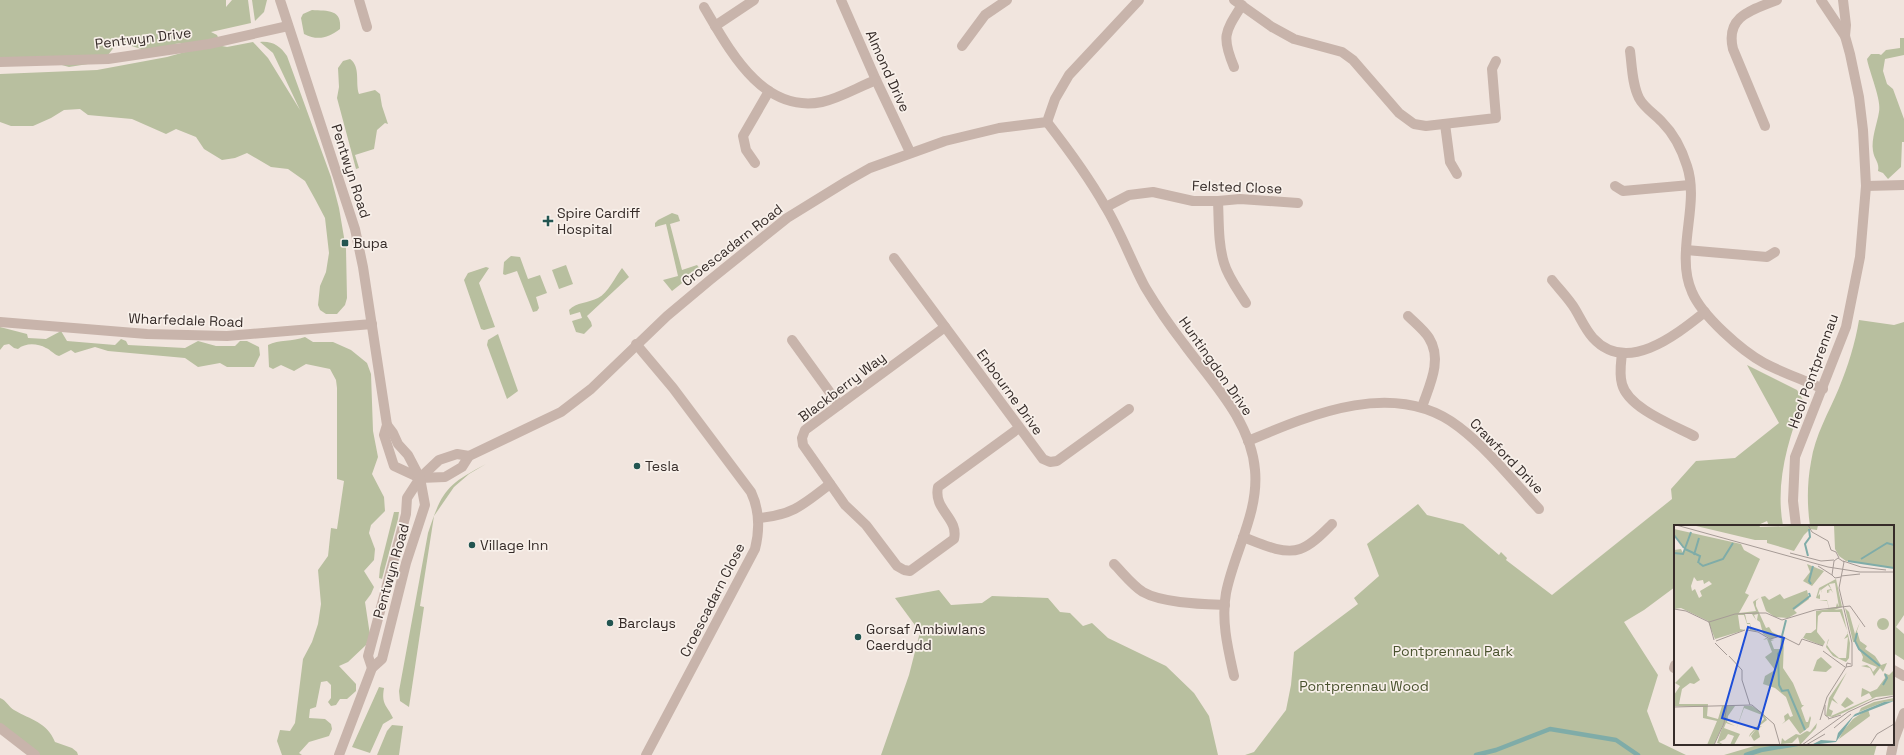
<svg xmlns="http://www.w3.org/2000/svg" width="1904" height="755" font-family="'Space Grotesk',sans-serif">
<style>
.green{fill:#b8bf9f}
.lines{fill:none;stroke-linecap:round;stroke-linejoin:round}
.stream{stroke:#7faca8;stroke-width:4.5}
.minor{stroke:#c8b4ab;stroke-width:10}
.tertiary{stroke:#c8b4ab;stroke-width:10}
.poi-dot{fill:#225551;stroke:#f8f0ea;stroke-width:1.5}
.labels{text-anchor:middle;stroke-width:3.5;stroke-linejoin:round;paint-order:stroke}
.street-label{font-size:14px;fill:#362c29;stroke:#f8f0ea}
.poi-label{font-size:14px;fill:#362c29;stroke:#f8f0ea;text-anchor:start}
.park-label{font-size:14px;fill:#4a532f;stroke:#f8f0ea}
.inset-river{fill:none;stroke:#7faca8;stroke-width:2}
.inset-road{fill:none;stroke:#a69b96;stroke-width:1}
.view{fill:#1d4ed8;fill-opacity:0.15;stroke:#1d4ed8;stroke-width:2}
.inset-edge{fill:none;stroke:#362c29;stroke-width:2}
</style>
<rect width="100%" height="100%" fill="#f1e5de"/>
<g class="green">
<path d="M0,0H226V7L232,0H248L251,23L211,32L217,35L222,46L227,47L253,42L268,58L300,110L273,53L260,42C273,41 280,46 287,56L331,177L339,208L346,249L347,298L345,305L337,314H326L320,310L318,305L320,286L326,272L329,253L325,218L315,199L305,181L288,169L271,167L247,153L235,158L222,160L204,149L196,137L176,129L166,134L132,119L88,115L80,109L64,110L51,118L33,126H11L0,122V74L97,70L167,57L192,50L182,43L175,44L171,50L151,52L122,43L115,46L108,55L88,64L69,67L58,64L0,59Z"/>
<polygon points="252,0 267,0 264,12 255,21"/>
<path d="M312,10C328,11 342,9 340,29C328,38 318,41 304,34L301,18L303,14Z"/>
<path d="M1900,38H1904V55L1885,59L1883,71L1887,84L1893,89L1904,119V142H1902L1901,167L1888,179L1883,173L1878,171C1880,163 1874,159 1873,151C1871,139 1877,124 1879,112C1882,101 1869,71 1867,59L1871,54H1879L1881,55L1886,50L1900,48Z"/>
<path d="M350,59C361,67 355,83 359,94L375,90L380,94L382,106L388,124L385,123L377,130L374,149L355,155L359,168L356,169L337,98L339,87L338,68L343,61Z"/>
<polygon points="672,213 678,215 680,221 670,224 682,270 697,265 700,269 672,291 663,280 678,276 666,224 655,227 655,223 658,220"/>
<polygon points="511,256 520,257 528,279 540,275 547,293 536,297 539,308 537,311 533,312 517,271 505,275 503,274 504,262"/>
<polygon points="566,265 573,284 559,289 552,270"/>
<polygon points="486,267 489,268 479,283 495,327 484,330 481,329 464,280 468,273"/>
<path d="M622,268L629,277L587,316L591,322L592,326L584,334L576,332L572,321L582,318L580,312L570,315L569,310C576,302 589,303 598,298C608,293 615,277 622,268Z"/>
<path d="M1859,320L1894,325L1904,322V615L1896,627L1904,634V660L1893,653V526H1810C1807,505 1807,483 1811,462C1815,435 1829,412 1839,388C1848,366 1855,344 1859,320Z"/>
<path d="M0,327L27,334L28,338L46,339L61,331L67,341L115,345L121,339L126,341L128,345L185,348L198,341L216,346H235L240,341H247L259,347L260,355L254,367H227L220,363L198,367L185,358L108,351L95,347L75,353L71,350L59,356C53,354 51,350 46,348C37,343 25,343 18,349L14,348L9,344L4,345L0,350Z"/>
<polygon points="498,334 518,391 507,399 487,345 488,340"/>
<path d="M305,337L313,342H333L351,350L367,363L371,374L373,431L378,457L372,474L384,497L385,511L371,525L369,533L375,549L374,560L364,571L374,587L371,594L365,602L370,635L366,645L348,662L339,666L356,684V691L347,699H340L336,705L331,706L328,702L331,698V685L327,681L321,682L316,707L310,709L309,718L325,719L331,724L332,729L329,736L309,742L299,753L302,755H282L277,741L280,730L290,731L295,723L303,659L312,642L318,624L321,604L318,570L328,556L331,528L337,529L344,481L337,479V388L336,380L330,369L306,364L294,371L281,365L273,369L269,367L268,345C279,339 292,342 305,337Z"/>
<path d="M1747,365L1797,390L1803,400C1788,441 1775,482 1783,526H1769L1767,521L1756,526H1675V587L1644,610L1624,622L1658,675L1647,711L1659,742L1686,755H1245L1254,752L1286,710L1291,685L1294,652L1358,604L1354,598L1379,576L1367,544L1418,504L1427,515L1463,524L1499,555L1501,552L1507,558L1506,560L1552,595L1672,499L1671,489L1696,461L1735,458L1779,423Z"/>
<path d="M486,464L469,474L454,487L434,516L420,606L424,607L409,707L400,701L399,691L428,533C442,491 446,485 486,464Z"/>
<polygon points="394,512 399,512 398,519 382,579 379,578 380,568"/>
<polygon points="939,590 951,605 982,603 992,596 1048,598 1060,612 1070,613 1083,626 1092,623 1108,638 1166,666 1194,693 1209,716 1218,755 881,755 909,675 920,632 895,598"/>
<path d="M379,687L384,688C381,705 387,705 393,718L383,724L370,753L352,747Z"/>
<path d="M0,698C6,700 9,707 14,710C31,720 47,722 55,742L72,748L77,752L78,755H40L0,725Z"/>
<polygon points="392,725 403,726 399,755 377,755 387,731"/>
<polygon points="1761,744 1877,744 1874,755 1724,755"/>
</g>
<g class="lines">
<g class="stream">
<polyline points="1476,755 1496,750 1550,729 1616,740 1638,755"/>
<polyline points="1746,755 1761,750 1797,744"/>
</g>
<g class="minor">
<polyline points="359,0 367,27"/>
<polyline points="841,0 876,80 910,152"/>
<polyline points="1234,0 1272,27 1294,39 1342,52 1353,60 1399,113 1414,124 1426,126 1496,118 1492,69 1496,61"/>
<path d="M704,7C729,49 762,114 822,102C840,98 858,87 876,80"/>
<polyline points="715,26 754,0"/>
<polyline points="962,46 985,15 1007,0"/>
<path d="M1630,51C1632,66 1632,84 1639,98C1644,108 1655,114 1662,122C1674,134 1682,150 1687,166C1696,193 1687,223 1686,250C1685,265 1686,279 1692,292C1702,316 1742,351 1764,363C1783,373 1804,380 1823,389"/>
<path d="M1234,67C1221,36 1225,32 1242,5"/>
<path d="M1047,122C1068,149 1088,176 1105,206C1121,232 1131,261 1145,287C1157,307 1170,326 1184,344C1211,381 1251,421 1255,470C1259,513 1234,552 1226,593C1221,621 1228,649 1234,676"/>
<polyline points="1445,124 1450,162 1457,174"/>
<path d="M1765,126L1733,49C1725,16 1752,10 1777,0"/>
<polyline points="755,163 746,150 743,136 769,91"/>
<polyline points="1615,186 1623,191 1690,185"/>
<polyline points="1866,186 1904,185"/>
<path d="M1218,201C1219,222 1218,243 1224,263C1228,277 1238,290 1246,303"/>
<polyline points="1106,207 1129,195 1153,192 1193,201 1218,201 1240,199 1298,203"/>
<polyline points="1686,250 1767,257 1775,252"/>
<polyline points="894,258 1043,459 1050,462 1057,461 1129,409"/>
<path d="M1552,280C1560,290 1569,299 1575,309C1581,319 1585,329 1593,338C1627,375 1676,335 1705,312"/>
<path d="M1408,316C1415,323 1424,330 1429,338C1443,360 1429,386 1422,407"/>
<polyline points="0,322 147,334 227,336 372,324"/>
<path d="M945,327L805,430L802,438L803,445L845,505L866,525L897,566L904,570L910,571L954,539C959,518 933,510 938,487L1019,428"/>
<polyline points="792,340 839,405"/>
<path d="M636,344L673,388L751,492C760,511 760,529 755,549L646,755"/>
<path d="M1622,353C1621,363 1619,374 1622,384C1628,408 1673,425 1694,436"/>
<path d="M1248,441C1312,414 1396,378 1459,427C1489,450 1513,481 1539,509"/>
<path d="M759,518C793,515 804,504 830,484"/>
<path d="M1243,537C1259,543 1283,555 1300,549C1312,545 1323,533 1332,524"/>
<path d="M1114,564C1123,573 1132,585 1143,592C1162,603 1202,604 1225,605"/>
<polyline points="1674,668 1675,665"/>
<polyline points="0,728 35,755"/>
</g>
<g class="tertiary">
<polyline points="280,0 355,229 363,267 387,425 384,435 394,466 420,478 445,477 462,467 469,456 561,412 591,389 667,316 710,280 787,218 847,181 870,168 945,141 999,128 1047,122 1055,99 1069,75 1139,0"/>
<polyline points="1843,0 1846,25 1845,36"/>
<polyline points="0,62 108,59 209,44 288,26"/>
<polyline points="1796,526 1793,501 1795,457 1846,327 1860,257 1866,186 1863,130 1859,97 1850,54 1845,36 1821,0"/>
<polyline points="372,668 368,656 406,514 407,498 420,478 439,460 457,454 469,456"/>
<polyline points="1893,670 1904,676"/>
<polyline points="339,755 372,668 382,659 406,563 425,505 420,478 408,455 398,444 393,433 387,425"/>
<polyline points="1891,755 1894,740 1904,713"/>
</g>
</g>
<g class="poi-dot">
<path d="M546 215h4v4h4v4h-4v4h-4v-4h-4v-4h4z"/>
<rect x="341" y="239" width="8" height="8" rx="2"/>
<circle cx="637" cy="466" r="4"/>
<circle cx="472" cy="545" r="4"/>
<circle cx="610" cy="623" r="4"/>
<circle cx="858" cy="637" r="4"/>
</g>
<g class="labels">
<g class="street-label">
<text transform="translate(143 38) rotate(-7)" y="5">Pentwyn Drive</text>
<text transform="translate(888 71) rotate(66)" y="5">Almond Drive</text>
<text transform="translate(351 171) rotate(72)" y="5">Pentwyn Road</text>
<text transform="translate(1237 187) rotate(2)" y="5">Felsted Close</text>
<text transform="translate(732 245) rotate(-38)" y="5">Croescadarn Road</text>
<text transform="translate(186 320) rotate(2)" y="5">Wharfedale Road</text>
<text transform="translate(1216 366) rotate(55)" y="5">Huntingdon Drive</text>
<text transform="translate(1813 371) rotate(-70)" y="5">Heol Pontprennau</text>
<text transform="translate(842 387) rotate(-37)" y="5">Blackberry Way</text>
<text transform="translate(1010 392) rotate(54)" y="5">Enbourne Drive</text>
<text transform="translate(1507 456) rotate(46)" y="5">Crawford Drive</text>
<text transform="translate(391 571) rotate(-74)" y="5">Pentwyn Road</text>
<text transform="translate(712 600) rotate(-63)" y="5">Croescadarn Close</text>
</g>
<g class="poi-label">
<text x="557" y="218">Spire Cardiff<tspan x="557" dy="16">Hospital</tspan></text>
<text x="353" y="248">Bupa</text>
<text x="645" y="471">Tesla</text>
<text x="480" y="550">Village Inn</text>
<text x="618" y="628">Barclays</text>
<text x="866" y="634">Gorsaf Ambiwlans<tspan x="866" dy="16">Caerdydd</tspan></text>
</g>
<g class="park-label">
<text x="1453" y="656">Pontprennau Park</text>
<text x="1364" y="691">Pontprennau Wood</text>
</g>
</g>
<g transform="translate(1674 525)">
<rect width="220" height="220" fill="#f1e5de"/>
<path d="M18,0H85L86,2L144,0L143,5L136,4L130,10L120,26L93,18V15H81ZM160,0H220V43L172,36L165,31L161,24ZM0,4L67,19L70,25L86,34L71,68L75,70L65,88L82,86L79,77L80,76L85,73L82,76V81L92,103L95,102L98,107L106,111L97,114L89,109L86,97L83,95L84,89L80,90L82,95L78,89H71L73,98H76L77,104L80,103L82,106L76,105V99H73L70,90H64L66,104L71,105L41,114L34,96L7,83L0,84V25L7,24L9,28L11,24L0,10ZM20,52L23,56L29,55L30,59L35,56L38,59L26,66L28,71L25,73L21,64L18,66L17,61ZM133,39L150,46L138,61L129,56L136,47ZM162,54L168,82L160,85L168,84L176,118L175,133L172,137L159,131L152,122L154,115L155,114L153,120L157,126L165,133H172L174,112L170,114L174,108L166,87H148L144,91L143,107L151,117L149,121L129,113L132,108H137L142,104V86L155,84L153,76H145L153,75L155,83L162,82L163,78L165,82L161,58L155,59L159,68L157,65L154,66L156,67L153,68V65L157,64L154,60L147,65L148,68L146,64L144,71L146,69V74L142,73L145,63ZM133,65L135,74L120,85L123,88L114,93L101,92L92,86L87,72L91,71L95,75L106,69L110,74ZM171,83L175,87L181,109L186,97L183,106L186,116L193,121L191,124L201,131L207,140L213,138L209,147L206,143L200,151L196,143L187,141L193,140L197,143L199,147L203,142L188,136L189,132L182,117H179ZM203 99a6 6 0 1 1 12 0a6 6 0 1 1-12 0ZM107,112L110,114L109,143L119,158L128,180H130L127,183L132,197H134L136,191L137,193L135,202L126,209L115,194L108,199L111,196L110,191L114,188L116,192L119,191L112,172L101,163L89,159L91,151L101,145L91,132L98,127L93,114L89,115L92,113L100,115L97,116L100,124H106ZM147,132L158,142L152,147L139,146L143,135ZM18,141L26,155L20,159L16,158L8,164L5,179H34L33,191L44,194L48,181H67H61L54,191L53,197L61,201L52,198L50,203L66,209L60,220H56L60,211L54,209L51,214L45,217L50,220L43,218L50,197L40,220H33L43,196L29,193V182L0,181V170L6,161L1,158ZM220,145V170L202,172L169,188L159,192L152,191L155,173L173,147L159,173L164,179L158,175L155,184L159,186L157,191L198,173L195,168L187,172L188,163L196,167L203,164L211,153L210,148L215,150ZM173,172L180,178L171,183L167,180ZM220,173V176L210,177L185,187L187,183L200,177ZM70,181H78L89,188L93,195L84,202L88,201L84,204L86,212L80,216L77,211L83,203L75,212L76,209L90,194L88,190L70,183L62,205ZM194,184L196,191L165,214L169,206L179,194ZM143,198L142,203L126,220L124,212L118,218L107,219L108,213L111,216L122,209L126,210L131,207L135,205L133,206L136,207Z" fill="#b8bf9f" fill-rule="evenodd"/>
<path d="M220,176L179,192L162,217L137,220L147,215L162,216L164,208L181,189L210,177Z" fill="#7faca8"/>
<path class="inset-river" d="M0,10L10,23M11,24L26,31L24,38M0,28L9,29L17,7M20,30L25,13M134,31L131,19L136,12L135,4M187,34L213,18L220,20M174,36L220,43M25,38L29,41L49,34L59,18M137,59L135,56L139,41M119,84L136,71L135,68M183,108L181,116L185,124L206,141M108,111L112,95M108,114V123L104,129L105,160L108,166L114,165L131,205M209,160L213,153L211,149"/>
<path class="inset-road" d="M2,0L154,42L186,47H220M134,0L138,7L154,16L157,25L162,27L165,33M116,28L147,36L160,35M169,36L187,42L212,45M144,41L158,50M167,51L186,49M167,52L161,53L158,50L160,36L164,33L170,37L165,63L178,118V141L172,142L173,138L177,139M0,84L12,86L35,97L61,89L83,88H92L108,95L141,85L176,81L191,102M35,97L40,115M73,105L84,107L96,114L107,111L125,120L128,114L149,121M42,116L71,105M41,118L53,130M149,126L171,142M55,131L68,145V155L76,180M151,180V190L155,193M0,182L78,180L100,199L106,220M154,194L167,190M146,195L153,172L172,142M160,203L177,189M40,220L50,198L53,180M128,220L174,187L200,175L220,171M132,220L151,209M196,220L203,209L220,199"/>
<path class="view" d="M74,102L110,113L84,204L48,193Z"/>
<rect width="220" height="220" class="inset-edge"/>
</g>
</svg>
